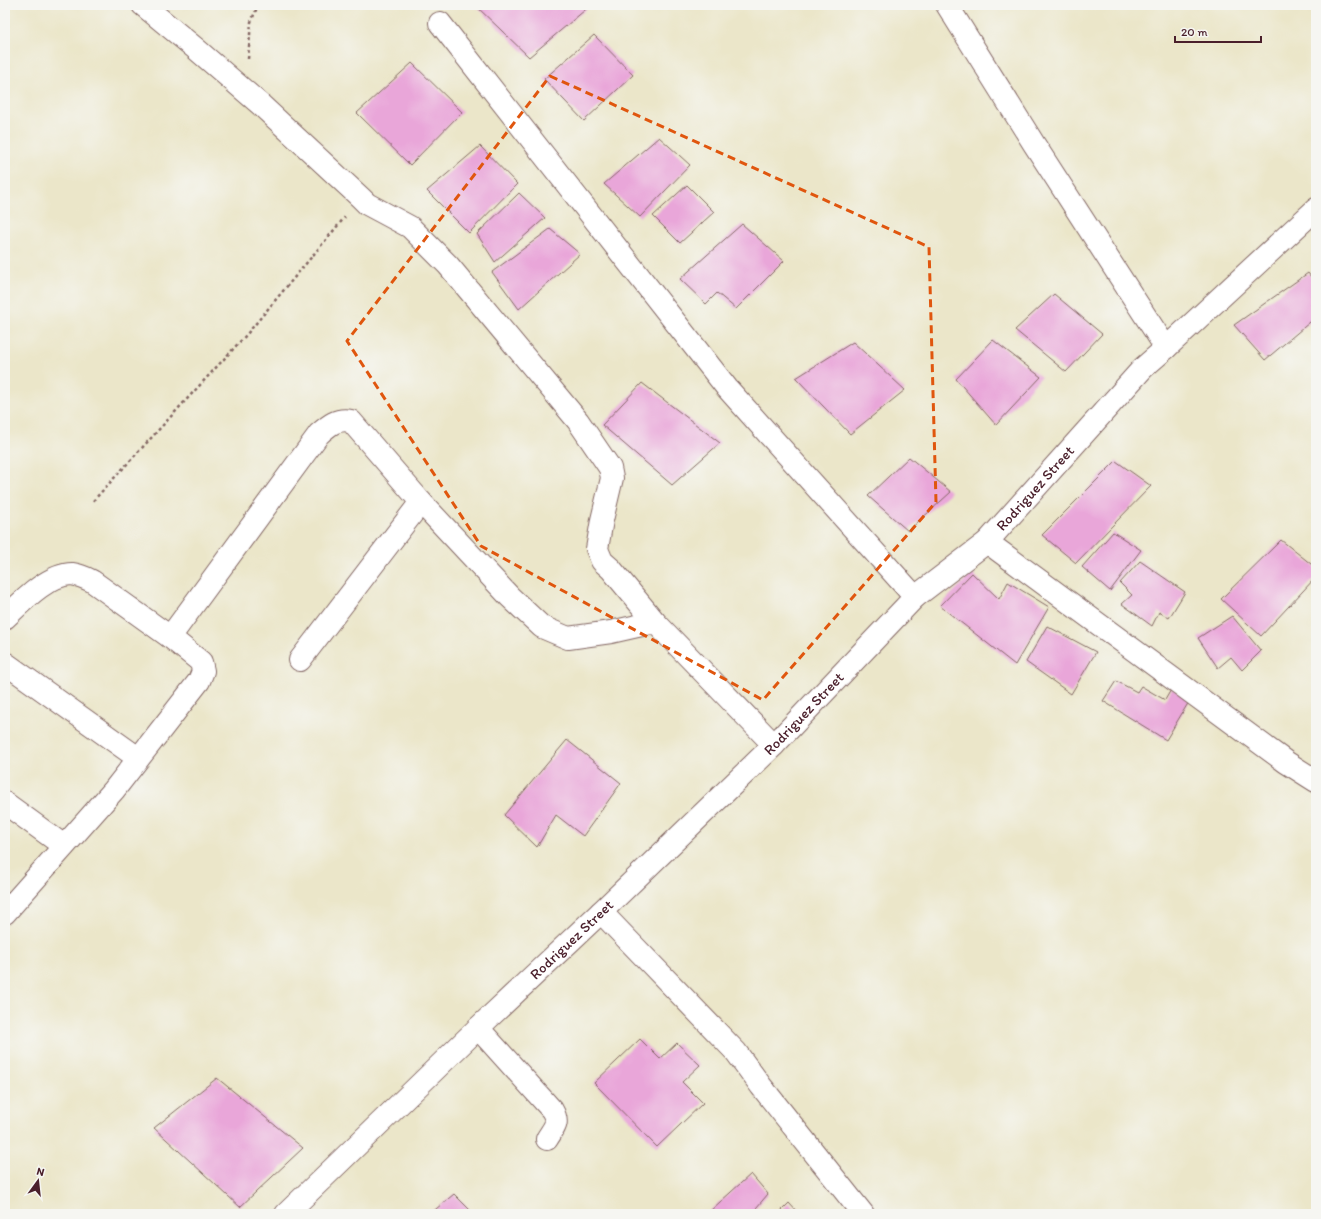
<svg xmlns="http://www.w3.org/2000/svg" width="1321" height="1219" font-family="Itim,sans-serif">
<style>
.building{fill:#e9a6d9}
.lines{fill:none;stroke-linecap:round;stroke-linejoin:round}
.minor-casing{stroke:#826562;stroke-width:24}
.path{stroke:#826562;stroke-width:2.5;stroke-dasharray:3 3;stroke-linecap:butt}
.minor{stroke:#fff;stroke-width:22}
.marked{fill:none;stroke:#e0560e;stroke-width:3;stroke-dasharray:8 5;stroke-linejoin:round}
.labels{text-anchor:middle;stroke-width:3;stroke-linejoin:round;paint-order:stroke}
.street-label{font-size:15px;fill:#4a1f2b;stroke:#f6f6f2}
</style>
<rect width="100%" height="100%" fill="#f6f6f2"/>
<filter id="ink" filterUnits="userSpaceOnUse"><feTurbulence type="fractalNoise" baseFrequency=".025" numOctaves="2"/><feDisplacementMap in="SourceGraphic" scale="8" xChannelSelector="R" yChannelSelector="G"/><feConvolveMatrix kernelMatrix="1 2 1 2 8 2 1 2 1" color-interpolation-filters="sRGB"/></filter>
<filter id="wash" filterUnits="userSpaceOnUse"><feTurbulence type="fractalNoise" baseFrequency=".012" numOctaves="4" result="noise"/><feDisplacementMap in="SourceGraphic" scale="16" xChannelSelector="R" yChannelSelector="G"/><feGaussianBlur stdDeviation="0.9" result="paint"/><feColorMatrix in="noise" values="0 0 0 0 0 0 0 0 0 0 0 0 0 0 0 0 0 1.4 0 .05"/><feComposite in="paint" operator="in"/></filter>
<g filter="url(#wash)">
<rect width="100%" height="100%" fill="#ebe6c9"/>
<g id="blocks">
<g class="building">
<polygon points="475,5 591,5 529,57"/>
<polygon points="594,35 633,75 584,121 544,79"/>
<polygon points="412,63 462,112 410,165 357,113"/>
<polygon points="659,137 690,165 640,217 604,184"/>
<polygon points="480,146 517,184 469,233 427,191"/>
<polygon points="687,185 714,212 680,243 653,216"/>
<polygon points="519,193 545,218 495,262 477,234"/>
<polygon points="742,224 784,261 736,309 717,293 706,304 680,279"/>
<polygon points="550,229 580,254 519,309 492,272"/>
<polygon points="1308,273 1316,283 1316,317 1265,360 1234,325"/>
<polygon points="1054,294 1102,334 1066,372 1015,330"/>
<polygon points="993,340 1041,377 996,425 956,379"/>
<polygon points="853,342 905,390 850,434 796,378"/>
<polygon points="642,383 720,443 672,485 602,425"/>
<polygon points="909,457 951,492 908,531 868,496"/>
<polygon points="1116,461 1151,486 1076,563 1042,535"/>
<polygon points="1113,532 1141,550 1110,591 1082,567"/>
<polygon points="1281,540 1316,568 1316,577 1261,636 1221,599"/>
<polygon points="1140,561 1185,592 1169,618 1159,612 1152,626 1122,604 1132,595 1120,583"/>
<polygon points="972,573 999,599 1008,582 1049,607 1015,665 940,606"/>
<polygon points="1232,616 1261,651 1242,670 1231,657 1218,668 1198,638"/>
<polygon points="1047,626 1096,652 1071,694 1026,662"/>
<polygon points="1116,681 1137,692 1141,686 1165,700 1172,688 1190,700 1166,740 1103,701"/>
<polygon points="567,740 621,783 583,836 556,815 537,847 504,815"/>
<polygon points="640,1039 660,1059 677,1043 700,1065 682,1082 703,1103 657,1147 594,1083"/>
<polygon points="217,1078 303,1148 240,1207 154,1128"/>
<polygon points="751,1174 768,1194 751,1214 713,1214 710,1211"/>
<polygon points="454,1194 474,1214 430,1214"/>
<polygon points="789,1203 799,1214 778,1214"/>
</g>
</g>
</g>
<g filter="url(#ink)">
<use href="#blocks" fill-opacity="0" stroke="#826562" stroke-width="1"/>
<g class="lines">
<defs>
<g id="minor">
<polyline points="143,5 195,48 261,105 361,198 367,204 410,227 448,265 578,421 610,468 612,478 602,520 597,549 602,561 611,569 655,622 774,745"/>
<polyline points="947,5 1034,144 1166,348"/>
<polyline points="440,23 727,388 915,597"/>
<polyline points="987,542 1286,762 1316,781"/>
<path d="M5,618C21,603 48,574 72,574C79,575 86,578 92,581L170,637L319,434C329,425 337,418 351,421L421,502L510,597L542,627L568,638L611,632L655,622"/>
<polyline points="300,660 421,502"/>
<polyline points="5,663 138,758"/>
<polyline points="5,803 64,846"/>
<polyline points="601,912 736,1052 761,1086 863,1214"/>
<polyline points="5,913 114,790 199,681 203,671 201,662 170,637"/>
<path d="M478,1028L552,1110C560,1124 554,1127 547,1139"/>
<path id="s1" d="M286,1214L478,1028L601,912L774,745L915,597L987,542L1143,368L1166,348L1316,209"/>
</g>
</defs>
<use href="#minor" class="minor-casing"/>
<g class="path">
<polyline points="248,59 251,22 258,5"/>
<polyline points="93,501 247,334 345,217"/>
</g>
<use href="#minor" class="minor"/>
</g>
</g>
<path class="marked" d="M550,76L929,247L936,502L763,700L481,546L347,341Z"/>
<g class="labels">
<g class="street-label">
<text dy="5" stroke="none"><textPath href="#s1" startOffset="1044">Rodriguez Street</textPath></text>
<text dy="5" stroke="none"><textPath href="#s1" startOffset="720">Rodriguez Street</textPath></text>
<text dy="5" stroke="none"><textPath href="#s1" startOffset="396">Rodriguez Street</textPath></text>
</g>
</g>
<rect width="1321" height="1219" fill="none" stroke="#f6f6f2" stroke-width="20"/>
<g transform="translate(38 1181) rotate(15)" stroke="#f6f6f2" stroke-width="3" paint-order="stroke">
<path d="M0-3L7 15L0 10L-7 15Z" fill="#4a1f2b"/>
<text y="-6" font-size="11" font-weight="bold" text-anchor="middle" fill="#4a1f2b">N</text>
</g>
<path d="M1175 36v6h86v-6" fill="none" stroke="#4a1f2b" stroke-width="2"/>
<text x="1181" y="36" font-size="12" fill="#4a1f2b" stroke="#f6f6f2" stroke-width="3" paint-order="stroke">20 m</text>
</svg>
